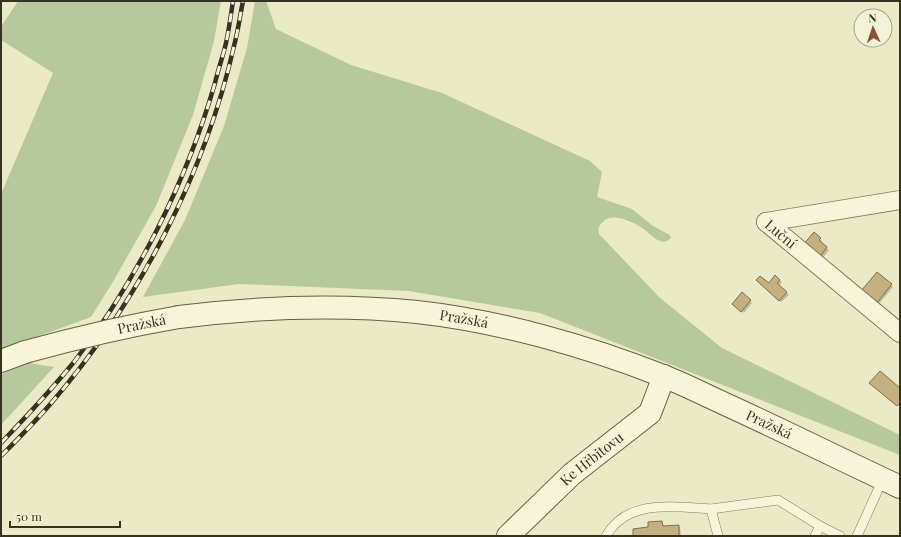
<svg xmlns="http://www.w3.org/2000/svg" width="901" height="537" font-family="'Playfair Display',serif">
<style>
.green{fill:#b6c89c}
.shadow{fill:#0003}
.building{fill:#c5b081;stroke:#816e46}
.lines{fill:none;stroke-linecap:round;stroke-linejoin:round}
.lane-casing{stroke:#847d5e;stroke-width:10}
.street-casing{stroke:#847d5e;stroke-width:20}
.secondary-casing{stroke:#665e41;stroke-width:24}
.lane{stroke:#f6f5da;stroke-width:9}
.street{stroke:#f6f5da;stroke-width:18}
.secondary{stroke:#f6f5da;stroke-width:22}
.rail-casing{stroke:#363120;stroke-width:4.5}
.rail{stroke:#f2f2d6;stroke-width:3;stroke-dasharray:9;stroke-linecap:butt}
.secondary-bridge-casing{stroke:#665e41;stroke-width:24;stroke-linecap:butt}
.secondary-bridge{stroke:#f6f5da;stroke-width:22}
.labels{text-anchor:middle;stroke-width:3.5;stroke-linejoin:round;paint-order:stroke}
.street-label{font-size:14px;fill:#363120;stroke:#f2f2d6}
</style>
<rect width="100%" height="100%" fill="#eaeac7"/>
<g class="green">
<polygon points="18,1 221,1 214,41 193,115 156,206 114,280 91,317 1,350 1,194 53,73 1,40 1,27"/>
<path d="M255,1H266L276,29L351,65L442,93L590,161L602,172L597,197L632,209L653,226L670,235L671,238C668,241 664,243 660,241C652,238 647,230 639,226C630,221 613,213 604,221C599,225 598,228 599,234L660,298L722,348L900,435V455L540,313L409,291L239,284L143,297L185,220L224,126L247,48Z"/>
<polygon points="29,363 54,367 1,425 1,374"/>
</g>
<g class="shadow">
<polygon points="815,234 822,241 821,243 829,250 822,259"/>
<polygon points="776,276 782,282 779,286 789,295 781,302 757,280 769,284"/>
<polygon points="891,285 893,287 878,305 864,293"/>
<polygon points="750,301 752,303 744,313 735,306"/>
<polygon points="662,522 664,527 678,526 680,528 681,536 634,536"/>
</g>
<g class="building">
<polygon points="814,232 821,238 819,240 827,247 819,258 803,245"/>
<polygon points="877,272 892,284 876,304 861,291"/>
<polygon points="775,275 780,280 777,283 787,292 779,301 756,280 760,276 769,283"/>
<polygon points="742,292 751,300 741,312 732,304"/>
<polygon points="880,371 900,388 900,403 897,406 869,383"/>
<polygon points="662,521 663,526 679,525 679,536 633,536 633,529 648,527 648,522"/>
</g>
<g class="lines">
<defs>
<g id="lane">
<polyline points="711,509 778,500 820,526"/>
<path d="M606,536C628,498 674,507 711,509L718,536"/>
<polyline points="815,536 820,526 840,536"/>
<polyline points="857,536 883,479"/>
</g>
<g id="street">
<path id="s1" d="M766,222L900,333"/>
<polyline points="766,222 900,200"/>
</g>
<g id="secondary">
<path id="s2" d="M179,317C259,307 337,304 417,312C499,321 587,346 663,376C684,384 705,395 725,404C784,431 842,460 900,487"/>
<polyline points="1,361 25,352"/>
<path id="s3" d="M508,536L572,474L650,413L664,376"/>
</g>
</defs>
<use href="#lane" class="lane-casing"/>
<use href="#street" class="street-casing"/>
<use href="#secondary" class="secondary-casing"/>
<use href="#lane" class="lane"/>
<use href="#street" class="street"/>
<use href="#secondary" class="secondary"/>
<defs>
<g id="rail">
<path d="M1,443C26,417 51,390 74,362C137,280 186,183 215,83C218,70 223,56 226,43C229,29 231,15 233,1"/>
<path d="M1,456C19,438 37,420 53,401C138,302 205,174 234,46C238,31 240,16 243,1"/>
</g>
</defs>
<use href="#rail" class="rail-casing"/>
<use href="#rail" class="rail"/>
<defs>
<g id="secondary-bridge">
<path id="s4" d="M25,352C76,338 127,326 179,317"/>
</g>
</defs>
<use href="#secondary-bridge" class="secondary-bridge-casing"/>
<use href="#secondary-bridge" class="secondary-bridge"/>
</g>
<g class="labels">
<g class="street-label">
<text dy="5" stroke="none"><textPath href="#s1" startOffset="19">Luční</textPath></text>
<text dy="5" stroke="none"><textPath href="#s2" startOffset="286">Pražská</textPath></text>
<text dy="5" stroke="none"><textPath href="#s4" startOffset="120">Pražská</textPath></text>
<text dy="5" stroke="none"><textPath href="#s2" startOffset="610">Pražská</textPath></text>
<text dy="5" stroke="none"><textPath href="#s3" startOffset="114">Ke Hřbitovu</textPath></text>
</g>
</g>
<rect width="901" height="537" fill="none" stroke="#363120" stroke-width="4"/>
<g transform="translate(873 28) rotate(357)"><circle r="19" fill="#f2f2d6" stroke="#a7a58d"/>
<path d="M0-3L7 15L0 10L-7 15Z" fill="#8e4c34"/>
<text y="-6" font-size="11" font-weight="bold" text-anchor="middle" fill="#363120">N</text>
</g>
<path d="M10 521v6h110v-6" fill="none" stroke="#363120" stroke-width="2"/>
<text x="16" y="521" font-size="12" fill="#363120" stroke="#f2f2d6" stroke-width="3" paint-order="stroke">50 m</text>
</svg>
